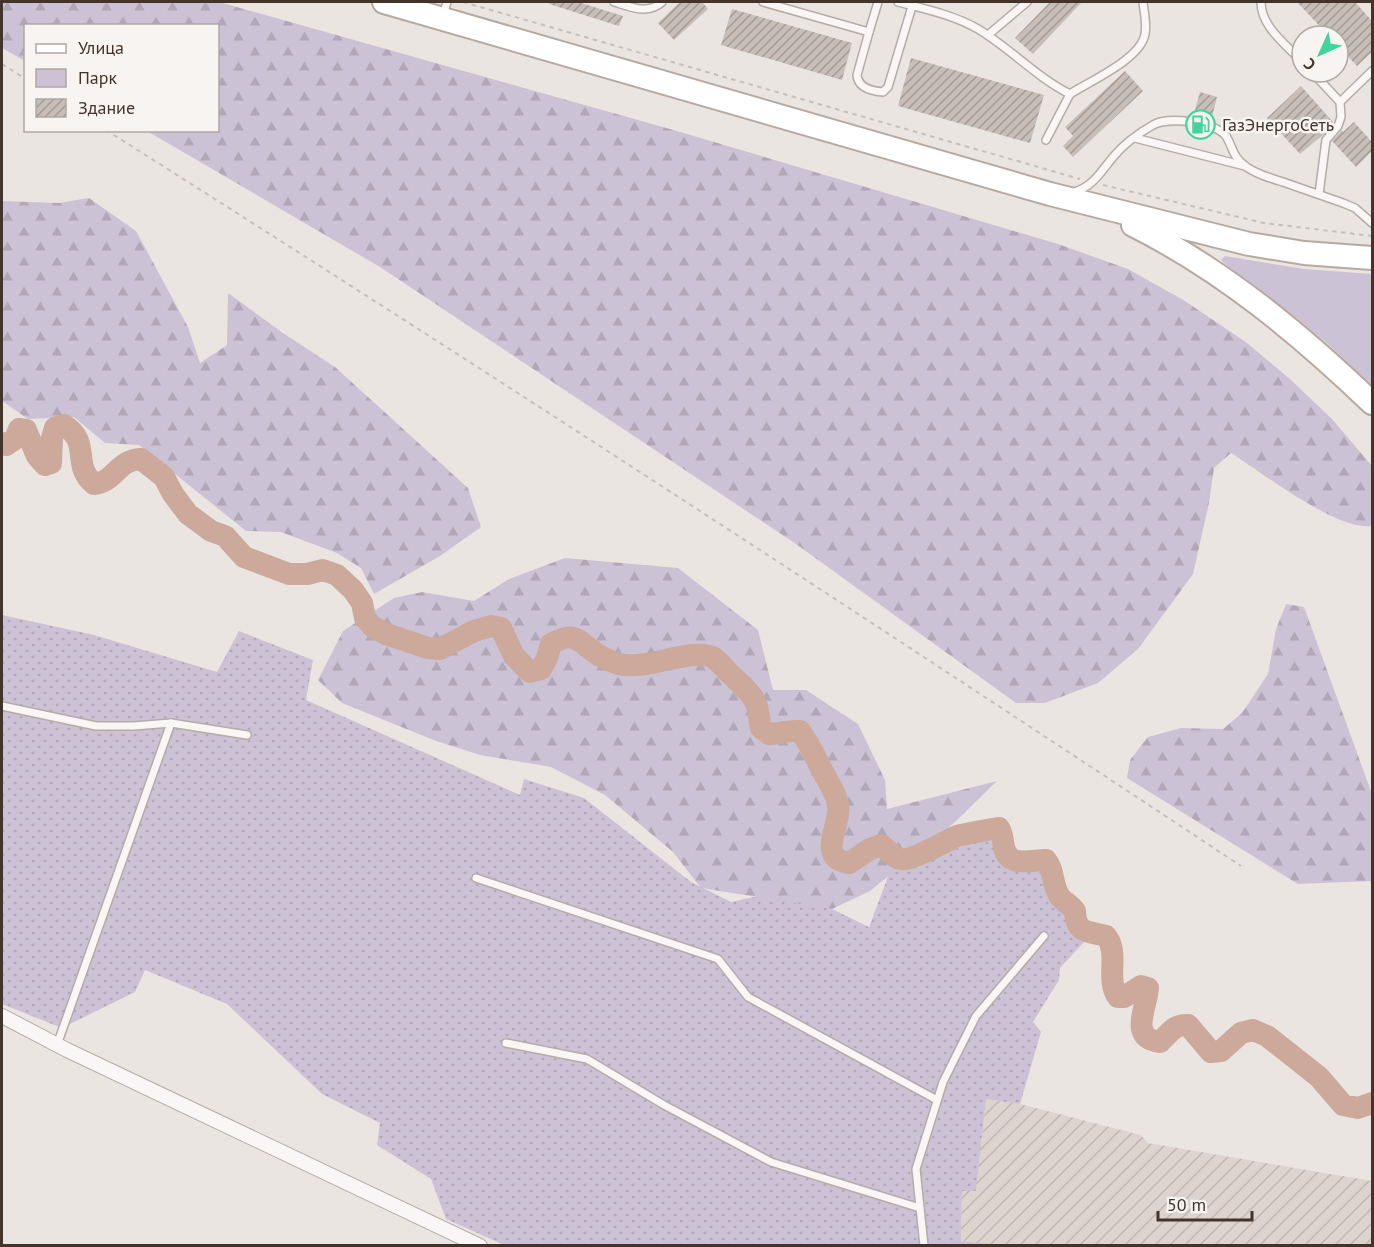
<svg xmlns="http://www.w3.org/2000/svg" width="1374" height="1247" font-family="'PT Sans',sans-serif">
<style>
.industrial{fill:url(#industrial-furrows)}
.grass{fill:url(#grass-dots)}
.forest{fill:url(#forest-firs)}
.park{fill:#ccc2d5}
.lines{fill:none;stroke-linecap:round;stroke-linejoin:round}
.river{stroke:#cca99b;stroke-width:22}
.building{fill:url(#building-hatch)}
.service-casing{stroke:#b5aca6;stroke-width:10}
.minor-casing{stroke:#b5aca6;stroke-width:16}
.primary-casing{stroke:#b7a9a0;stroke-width:26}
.path{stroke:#c6c0bc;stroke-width:2;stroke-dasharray:4.5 4.5;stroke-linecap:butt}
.service{stroke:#f9f6f5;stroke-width:7}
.minor{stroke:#f9f6f5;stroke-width:14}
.primary{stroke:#fff;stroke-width:22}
.labels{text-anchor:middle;stroke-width:5;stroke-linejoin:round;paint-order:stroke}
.poi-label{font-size:18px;fill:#433429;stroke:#f8f4f1;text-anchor:start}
</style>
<defs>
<pattern id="industrial-furrows" width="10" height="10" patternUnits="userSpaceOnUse" patternTransform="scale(1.5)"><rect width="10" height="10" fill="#ddd4cf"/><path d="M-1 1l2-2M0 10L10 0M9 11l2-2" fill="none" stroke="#bfb7b2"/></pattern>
<pattern id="grass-dots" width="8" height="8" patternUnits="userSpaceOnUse" patternTransform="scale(1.5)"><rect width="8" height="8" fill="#ccc2d5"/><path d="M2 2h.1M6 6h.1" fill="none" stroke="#b0a7b7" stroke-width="1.8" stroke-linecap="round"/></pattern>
<pattern id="forest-firs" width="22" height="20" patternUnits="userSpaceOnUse" patternTransform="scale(1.5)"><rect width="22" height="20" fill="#ccc2d5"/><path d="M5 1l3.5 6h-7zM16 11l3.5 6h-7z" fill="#b0a7b7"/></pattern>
<pattern id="building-hatch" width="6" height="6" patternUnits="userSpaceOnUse" patternTransform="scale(1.5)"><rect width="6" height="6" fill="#c8beb8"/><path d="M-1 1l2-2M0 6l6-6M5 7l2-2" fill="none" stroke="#a49b96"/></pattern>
</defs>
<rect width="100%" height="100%" fill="#ebe5e1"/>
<polygon class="industrial" points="986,1099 1020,1104 1141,1135 1148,1143 1372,1181 1372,1245 999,1246 961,1241 962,1190 976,1191"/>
<path class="grass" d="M2,615L94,635L217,672L239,631L313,660L306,700L520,795L524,779L584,798L691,882L731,902L754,897H777L832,909L869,927L892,866L920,861L992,835C1008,867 1005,866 1041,868L1050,894L1066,912L1065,919L1085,941L1060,968L1059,980L1033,1022L1041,1032L1020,1104L986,1099L976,1191H962L961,1241L999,1245H504L446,1219L431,1179L377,1145L380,1123L322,1094L227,1004L145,970L135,992L62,1028L2,1004Z"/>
<g class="forest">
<path d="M2,2H219L670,129L1058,244L1128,269L1185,301L1247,343L1291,380L1332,419L1372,466V526C1336,531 1263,473 1231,453L1214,468L1209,503L1193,574L1138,649L1098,683L1045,703H1016L796,544L380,267L147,131L218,130V26H26L25,61L2,48Z"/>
<polygon points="89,198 136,231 188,327 200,363 227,345 228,293 283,333 335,367 468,488 481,527 440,556 374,594 361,568 337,553 281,532 246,531 139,445 105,443 74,417 28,419 2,401 2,201 59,203"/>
<polygon points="565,558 678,568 758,630 773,690 806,690 858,724 885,780 887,809 997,781 954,823 870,891 832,909 701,888 673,852 605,795 551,767 480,755 436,741 342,703 318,680 343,631 394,598 422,592 474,601 509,579"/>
<polygon points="1286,604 1304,607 1372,794 1372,881 1298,884 1127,778 1130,760 1148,737 1181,728 1223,729 1242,713 1268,674 1276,629"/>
</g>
<polygon class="park" points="1225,256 1304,269 1372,274 1372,385 1328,344 1292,314 1225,264 1221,260"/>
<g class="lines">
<path class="river" d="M2,443L6,445L15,439L19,429L26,430L37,456L45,465L51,463L52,438L55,428L64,425C92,443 71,465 94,484C115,482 117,460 141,459L164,477L173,494L188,514L211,531L225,536L244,557L289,574H307L323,570L337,575L353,590L362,603L365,618L373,627L386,634L428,648L440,649L474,631L491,626L501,628L514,656L530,672L541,669L547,658L551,644C575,631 576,639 594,652C602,658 610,661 619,664C649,671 692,646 714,658C720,662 725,669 730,674C739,683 753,693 757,706C759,713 759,721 761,728L769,734C780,734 789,730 800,731C812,747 817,762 827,779C831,787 837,796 838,805C842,824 815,858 849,863L870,849L881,845C887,849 893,857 900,859C910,862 946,841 957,836C960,835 996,828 999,828C1003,834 1002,839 1004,847C1008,868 1030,860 1046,860C1054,869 1052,886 1060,897C1065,903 1071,905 1075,911C1076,934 1087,931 1106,936C1120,953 1105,980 1118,997H1124L1141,986L1148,988C1147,1007 1128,1038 1160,1042C1169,1034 1174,1024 1188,1025L1211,1052L1221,1051L1241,1033L1253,1030L1267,1036L1319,1077L1343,1105L1358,1108L1372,1103"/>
</g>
<g class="building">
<polygon points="550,2 578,2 623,16 619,26 549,4"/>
<polygon points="680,2 702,2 708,9 674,40 658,23"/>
<polygon points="1050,2 1082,2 1033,54 1015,38"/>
<polygon points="1297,2 1355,2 1372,21 1372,52 1357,66 1338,46 1338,36 1329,36"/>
<polygon points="732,9 852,43 842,80 721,45"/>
<polygon points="911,58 1044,95 1030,143 898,106"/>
<polygon points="1125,71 1143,91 1073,157 1063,146 1073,136 1065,127"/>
<polygon points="1301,86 1333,122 1325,133 1300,154 1267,118"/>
<polygon points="1200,92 1217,97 1211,121 1193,117"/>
<polygon points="1354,122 1372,142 1372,151 1356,167 1332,141 1342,130 1343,132"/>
</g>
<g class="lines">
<defs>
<g id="service">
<path d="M614,2C631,7 648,15 662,2"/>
<polyline points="763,2 869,32 878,2"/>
<path d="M898,2C925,9 954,15 978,29C1010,48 1036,77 1070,94C1090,81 1141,59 1145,34C1147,24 1144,12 1143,2"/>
<path d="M1261,2C1261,27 1286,44 1302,62"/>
<polyline points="443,16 447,2"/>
<path d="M869,32L857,75C858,88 871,91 883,92L888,87L913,3"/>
<polyline points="988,35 1027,2"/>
<polyline points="1312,72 1340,102 1341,117 1338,126 1326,140 1319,194"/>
<polyline points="1340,102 1372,71"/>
<polyline points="1135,138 1245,166"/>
<polyline points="1046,140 1070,94"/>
<path d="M1074,192C1094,186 1101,171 1114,156C1124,144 1139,133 1153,125C1168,116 1215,122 1226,136C1233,147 1232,156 1245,166C1256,174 1270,178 1283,182C1303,189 1323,196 1343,203L1355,208L1372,223"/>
<polyline points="2,706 96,726 134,726 171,723 247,735"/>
<polyline points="476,878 718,959 748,997 937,1100"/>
<polyline points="506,1043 587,1059 664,1105 771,1162 920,1208"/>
<polyline points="57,1045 171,723"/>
<polyline points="924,1246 916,1169 943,1082 976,1016 1044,936"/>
</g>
<polyline id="minor" points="2,1016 67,1050 480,1246"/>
<g id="primary">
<polyline points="384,2 1050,194 1249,244 1304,253 1372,258"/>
<path d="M1133,225C1223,270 1300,334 1372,403"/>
</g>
</defs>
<use href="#service" class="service-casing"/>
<use href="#minor" class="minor-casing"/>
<use href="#primary" class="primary-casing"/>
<g class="path">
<polyline points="463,2 1080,179"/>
<polyline points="2,64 26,79"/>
<path d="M106,130C487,371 865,617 1241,866"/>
<polyline points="1103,185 1264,223 1372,236"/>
</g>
<use href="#service" class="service"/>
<use href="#minor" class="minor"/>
<use href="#primary" class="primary"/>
</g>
<defs>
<symbol id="fuel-ring" viewBox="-11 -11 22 22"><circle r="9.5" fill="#f8f4f1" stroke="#41d59d" stroke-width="1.5"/><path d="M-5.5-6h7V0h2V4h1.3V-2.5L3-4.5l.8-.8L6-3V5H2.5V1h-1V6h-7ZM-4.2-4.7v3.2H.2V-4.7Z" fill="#41d59d"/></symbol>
</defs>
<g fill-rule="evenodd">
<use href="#fuel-ring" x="1184" y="108" width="33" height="33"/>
</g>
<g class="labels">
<g class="poi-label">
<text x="1222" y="131">ГазЭнергоСеть</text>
</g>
</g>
<rect width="1374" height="1247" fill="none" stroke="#433429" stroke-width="6"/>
<rect x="24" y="24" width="195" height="108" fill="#f8f4f1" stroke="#b0a7a1" stroke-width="1.5"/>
<rect x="36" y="44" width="30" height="9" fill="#ffffff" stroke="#b0a7a1" stroke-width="1.5"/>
<text x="78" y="54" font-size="18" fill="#433429">Улица</text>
<rect x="36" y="69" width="30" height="18" fill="#ccc2d5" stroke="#b0a7a1" stroke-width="1.5"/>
<text x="78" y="84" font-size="18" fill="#433429">Парк</text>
<rect x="36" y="99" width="30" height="18" fill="url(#building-hatch)" stroke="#b0a7a1" stroke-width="1.5"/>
<text x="78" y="114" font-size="18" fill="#433429">Здание</text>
<g transform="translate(1320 54) rotate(225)"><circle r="28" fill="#f8f4f1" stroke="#b0a7a1" stroke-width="1.5"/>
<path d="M0-4.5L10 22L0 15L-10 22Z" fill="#41d59d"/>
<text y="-9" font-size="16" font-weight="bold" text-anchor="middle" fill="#433429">С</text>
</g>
<path d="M1158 1211v9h94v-9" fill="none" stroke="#433429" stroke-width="3"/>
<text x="1167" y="1211" font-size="18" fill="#433429" stroke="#f8f4f1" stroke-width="4.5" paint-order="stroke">50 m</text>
</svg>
